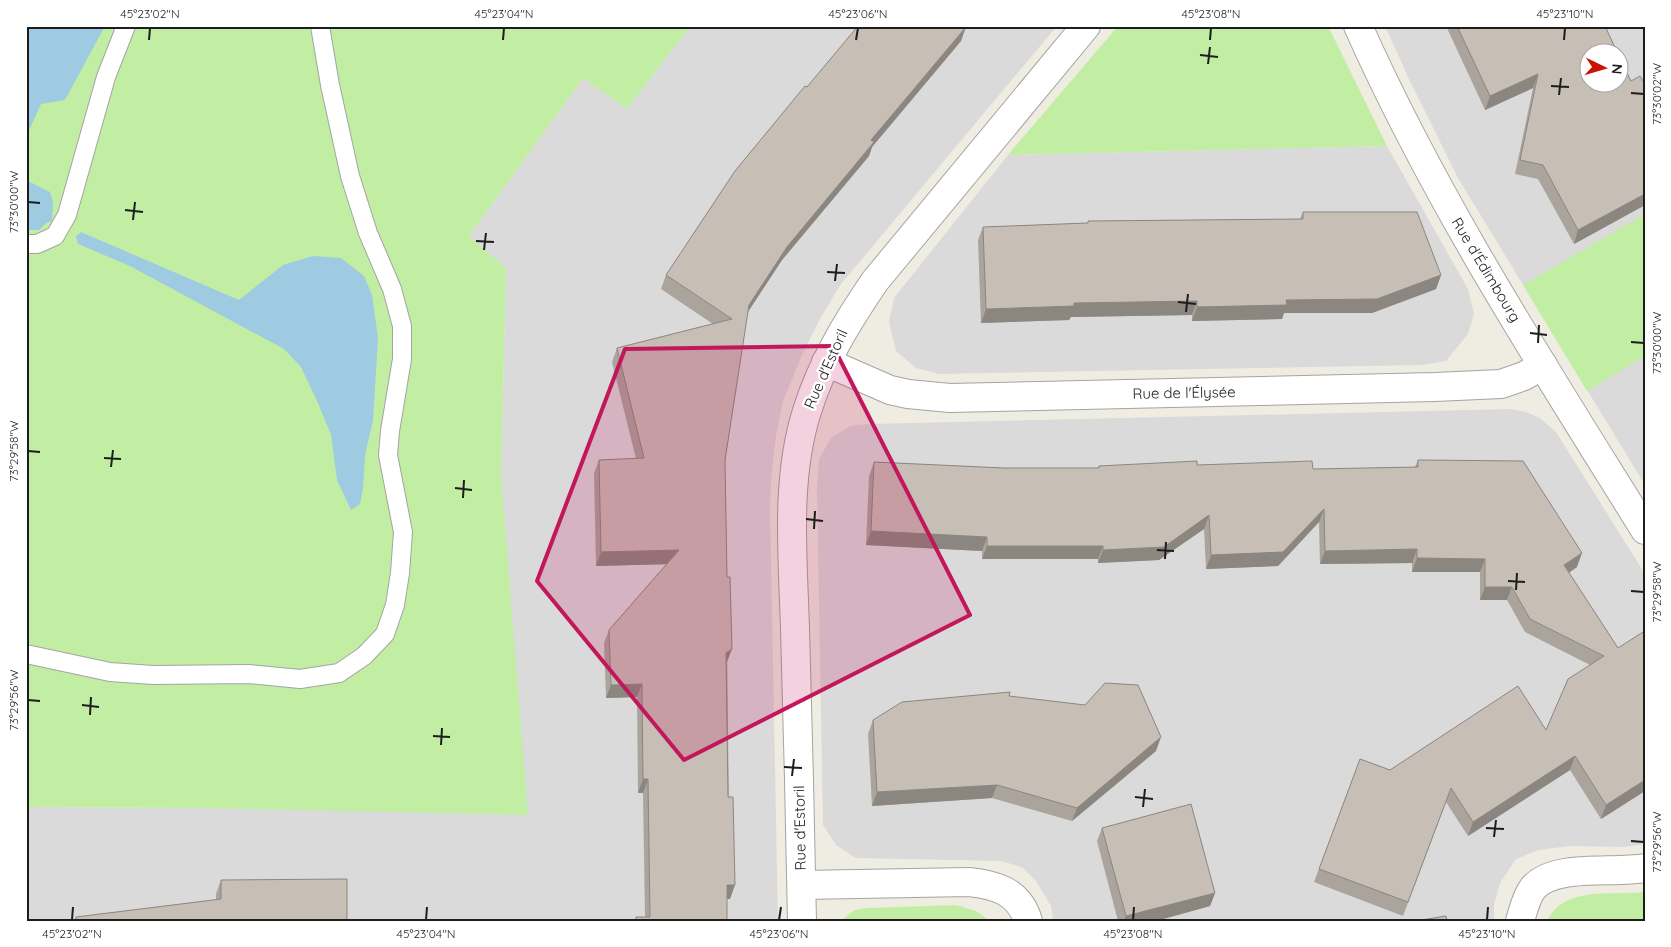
<svg xmlns="http://www.w3.org/2000/svg" width="1671" height="947" font-family="Quicksand,sans-serif">
<style>
.residential{fill:#dbdada;fill-rule:evenodd}
.grass{fill:#c1eea3}
.water{fill:#9ecbe1}
.lines{fill:none;stroke-linecap:round;stroke-linejoin:round}
.lane-casing{stroke:#a4a4a4;stroke-width:20}
.street-casing{stroke:#a4a4a4;stroke-width:30}
.lane{stroke:#fff;stroke-width:18}
.street{stroke:#fff;stroke-width:28}
.wall{fill:#aba49c}
.shaded-wall{fill:#8b867f}
.building{fill:#c7bfb5;stroke:#8b867f}
.marked{fill:#c2185b;fill-opacity:0.2;stroke:#c2185b;stroke-width:4;stroke-linejoin:round}
.ticks{fill:none;stroke:#1d1d1d;stroke-width:2}
.labels{text-anchor:middle;stroke-width:5;stroke-linejoin:round;paint-order:stroke}
.street-label{font-size:15px;fill:#1d1d1d;stroke:#fff}
.neatline{fill:none;stroke:#1d1d1d;stroke-width:2}
.ticks-label{font-size:12px;text-anchor:middle;fill:#1d1d1d}
</style>
<rect width="100%" height="100%" fill="#efece2"/>
<g class="residential">
<polygon points="690,26 1057,26 841,284 820,319 802,355 783,401 776,436 771,479 770,511 778,921 26,921 26,807 203,808 501,476 506,268 469,236 583,78 627,109"/>
<path d="M1385,26H1645V485L1458,178L1409,79ZM1588,52H1618V82H1588Z"/>
<polygon points="1387,146 1468,289 1474,314 1468,334 1446,361 1422,365 939,374 916,368 896,351 889,322 894,298 1008,155"/>
<polygon points="1511,409 1526,412 1540,418 1556,432 1645,574 1645,844 1623,847 1570,846 1538,850 1516,859 1500,883 1494,905 1494,921 1053,921 1051,906 1036,881 1023,868 1002,861 856,858 836,845 823,825 817,488 819,459 831,438 850,426 869,424"/>
</g>
<g class="grass">
<polygon points="26,26 690,26 627,109 583,78 469,236 506,268 501,476 528,815 203,808 26,807"/>
<polygon points="1118,26 1328,26 1387,146 1008,155"/>
<polygon points="1645,214 1645,356 1587,391 1523,285"/>
<path d="M1645,892V921H1547C1565,885 1612,896 1645,892Z"/>
<polygon points="956,905 976,911 990,921 841,921 854,910 868,908"/>
</g>
<g class="water">
<polygon points="26,26 105,26 65,100 41,104 26,137"/>
<polygon points="26,180 50,192 53,202 52,221 46,223 39,230 26,230"/>
<polygon points="81,232 239,300 283,265 313,256 341,258 364,276 372,295 378,338 373,421 365,455 363,489 360,504 351,510 337,480 331,435 318,403 301,367 284,349 130,266 78,244 76,236"/>
</g>
<g class="lines">
<defs>
<g id="lane">
<polyline points="26,244 37,244 55,236 67,215 106,77 126,26"/>
<polyline points="26,654 110,672 153,675 249,674 300,679 339,673 364,656 385,634 395,605 400,573 403,532 388,455 390,431 402,359 402,326 392,289 368,233 350,176 330,85 320,26"/>
</g>
<g id="street">
<path d="M1358,26C1437,203 1543,366 1645,530"/>
<polyline points="826,362 890,390 908,394 950,398 1435,387 1501,384 1524,376 1543,365"/>
<path d="M802,885L969,882C996,885 1019,891 1028,921"/>
<path d="M802,921C800,824 798,726 795,629C793,558 785,480 807,411C822,363 847,322 875,281L1086,26"/>
<path d="M1520,921C1523,911 1526,897 1533,888C1555,863 1613,874 1645,868"/>
</g>
</defs>
<use href="#lane" class="lane-casing"/>
<use href="#street" class="street-casing"/>
<use href="#lane" class="lane"/>
<use href="#street" class="street"/>
</g>
<g class="wall">
<polygon points="1446,26 1605,26 1631,81 1645,84 1645,205 1574,244 1538,179 1515,174 1533,88 1485,110"/>
<polygon points="961,41 872,147 869,156 782,260 747,313 725,460 730,899 727,899 727,921 635,921 636,917 645,917 643,793 638,793 637,697 606,698 604,643 609,630 667,564 596,566 594,473 599,460 636,459 612,362 617,348 713,324 661,289 666,275 807,87"/>
<polygon points="1303,212 1441,275 1436,289 1372,313 1284,313 1282,319 1192,321 1192,315 1131,316 1071,317 1069,320 981,323 978,240 983,227 1088,223 1088,221 1300,219"/>
<polygon points="1418,460 1577,567 1569,573 1618,648 1645,791 1601,819 1570,770 1468,836 1446,802 1403,916 1314,882 1360,759 1390,770 1546,730 1590,665 1525,632 1507,600 1480,600 1480,572 1412,572 1412,563 1320,564 1319,522 1278,566 1206,569 1204,529 1159,560 1098,563 1098,559 982,559 982,551 866,545 869,476 874,462 1004,468 1098,468 1099,466 1197,465 1313,469 1415,467"/>
<polygon points="1009,696 1156,751 1072,821 992,798 872,806 868,734 873,720"/>
<polygon points="1102,828 1215,893 1210,906 1156,921 1118,921 1097,841"/>
<polygon points="221,880 347,921 74,921 76,917 216,900 216,894"/>
</g>
<g class="shaded-wall">
<polygon points="966,27 961,41 872,147 869,156 782,260 744,318 749,305 787,247 871,140"/>
<polygon points="1538,74 1533,88 1485,110 1490,96"/>
<polygon points="1645,194 1645,205 1574,244 1578,230"/>
<polygon points="1441,275 1436,289 1372,313 1284,313 1282,319 1192,321 1197,307 1286,300"/>
<polygon points="1197,301 1192,315 1071,317 1069,320 981,323 986,309 1074,303"/>
<polygon points="1324,509 1319,522 1278,566 1206,569 1211,555"/>
<polygon points="1209,515 1204,529 1159,560 1098,563 1103,550"/>
<polygon points="871,531 987,537 982,551 866,545"/>
<polygon points="987,546 1103,546 1098,559 982,559"/>
<polygon points="1417,549 1412,563 1320,564 1325,551"/>
<polygon points="679,550 674,564 596,566 601,552"/>
<polygon points="1582,553 1577,567 1559,579 1564,565"/>
<polygon points="1417,558 1485,559 1480,572 1412,572"/>
<polygon points="1485,587 1512,587 1507,600 1480,600"/>
<polygon points="732,649 727,662 726,653"/>
<polygon points="642,684 637,697 606,698 611,685"/>
<polygon points="1161,737 1156,751 1072,821 1077,808"/>
<polygon points="1575,756 1570,770 1468,836 1473,822"/>
<polygon points="643,779 648,779 643,793 638,793"/>
<polygon points="1645,780 1645,791 1601,819 1606,805"/>
<polygon points="997,785 992,798 872,806 877,792"/>
<polygon points="727,885 735,885 730,899 722,899"/>
<polygon points="1215,893 1210,906 1156,921 1124,921 1126,916"/>
</g>
<g class="building">
<polygon points="858,26 966,26 966,27 871,140 874,142 787,247 749,305 725,460 727,577 730,577 732,649 726,653 728,797 733,797 735,885 727,885 727,921 636,921 636,917 650,917 648,779 643,779 642,684 611,685 609,630 679,550 601,552 599,460 644,458 617,348 732,319 666,275 735,171 805,86 807,87"/>
<polygon points="1457,26 1605,26 1617,52 1588,52 1588,82 1618,82 1618,55 1631,81 1640,76 1645,84 1645,194 1578,230 1543,165 1520,160 1538,74 1490,96"/>
<polygon points="1303,212 1417,212 1441,275 1377,299 1286,300 1287,305 1197,307 1197,301 1136,302 1074,303 1074,306 986,309 983,227 1088,223 1088,221 1303,219"/>
<polygon points="1418,460 1523,461 1582,553 1564,565 1618,648 1643,632 1645,635 1645,780 1606,805 1575,756 1473,822 1451,788 1408,902 1319,869 1360,759 1390,770 1518,686 1546,730 1568,679 1604,656 1530,619 1512,587 1485,587 1485,559 1417,558 1417,549 1325,551 1324,509 1283,552 1211,555 1209,515 1164,547 1103,550 1103,546 987,546 987,537 871,531 874,462 1004,468 1099,468 1099,466 1197,461 1197,465 1312,461 1313,469 1418,467"/>
<polygon points="1105,683 1138,685 1161,737 1077,808 997,785 877,792 873,720 902,702 1010,692 1009,696 1085,705"/>
<polygon points="1191,804 1215,893 1126,916 1102,828"/>
<polygon points="347,879 347,921 76,921 76,917 221,899 221,880"/>
<rect x="26" y="905" width="1" height="16"/>
<polygon points="1446,916 1447,921 1415,921"/>
</g>
<path class="marked" d="M833,346L970,615L684,760L537,581L625,349Z"/>
<path class="ticks" d="M149,40L150,28M503,40L504,28M856,40L858,28M1210,40L1211,28M1564,40L1565,28M1200,55L1218,57M1208,64L1210,47M1551,86L1569,87M1631,93L1644,94M1559,95L1561,78M28,202L40,203M125,210L143,212M133,220L135,202M476,241L494,242M484,250L486,233M827,272L845,273M835,281L837,264M1178,302L1196,304M1186,312L1188,294M1530,333L1547,335M1631,342L1644,343M1538,343L1539,325M28,451L40,452M104,458L121,459M111,467L113,450M455,488L472,490M463,498L464,480M806,519L823,521M814,529L815,511M1157,550L1174,551M1165,559L1166,542M1508,581L1525,582M1516,590L1517,573M1631,591L1644,592M28,700L40,701M82,705L99,707M90,715L91,697M433,736L450,737M441,745L442,728M784,767L802,768M792,776L794,759M1135,797L1153,799M1143,807L1145,789M1486,828L1504,829M1494,837L1496,820M1631,841L1644,842M72,920L73,907M426,920L427,907M779,920L781,907M1133,920L1134,907M1487,920L1488,907"/>
<g class="labels">
<g class="street-label">
<text transform="translate(1486 270) rotate(59)" y="5">Rue d'Édimbourg</text>
<text transform="translate(826 369) rotate(-66)" y="5">Rue d'Estoril</text>
<text transform="translate(1184 393) rotate(-1)" y="5">Rue de l'Élysée</text>
<text transform="translate(800 828) rotate(-91)" y="5">Rue d'Estoril</text>
</g>
</g>
<rect width="1671" height="947" fill="none" stroke="#ffffff" stroke-width="55"/>
<g transform="translate(1604 68) rotate(95)"><circle r="24" fill="#ffffff" stroke="#a5a5a5"/>
<path d="M0-4L9 19L0 12L-9 19Z" fill="#ca1300"/>
<text y="-8" font-size="14" font-weight="bold" text-anchor="middle" fill="#1d1d1d">N</text>
</g>
<rect x="28" y="28" width="1616" height="892" class="neatline"/>
<g class="ticks-label">
<text x="150" y="18">45°23'02"N</text>
<text x="504" y="18">45°23'04"N</text>
<text x="858" y="18">45°23'06"N</text>
<text x="1211" y="18">45°23'08"N</text>
<text x="1565" y="18">45°23'10"N</text>
<text transform="translate(1657 94) rotate(-90)" y="4">73°30'02"W</text>
<text transform="translate(14 202) rotate(-90)" y="4">73°30'00"W</text>
<text transform="translate(1657 343) rotate(-90)" y="4">73°30'00"W</text>
<text transform="translate(14 451) rotate(-90)" y="4">73°29'58"W</text>
<text transform="translate(1657 592) rotate(-90)" y="4">73°29'58"W</text>
<text transform="translate(14 700) rotate(-90)" y="4">73°29'56"W</text>
<text transform="translate(1657 842) rotate(-90)" y="4">73°29'56"W</text>
<text x="72" y="938">45°23'02"N</text>
<text x="426" y="938">45°23'04"N</text>
<text x="779" y="938">45°23'06"N</text>
<text x="1133" y="938">45°23'08"N</text>
<text x="1487" y="938">45°23'10"N</text>
</g>
</svg>
